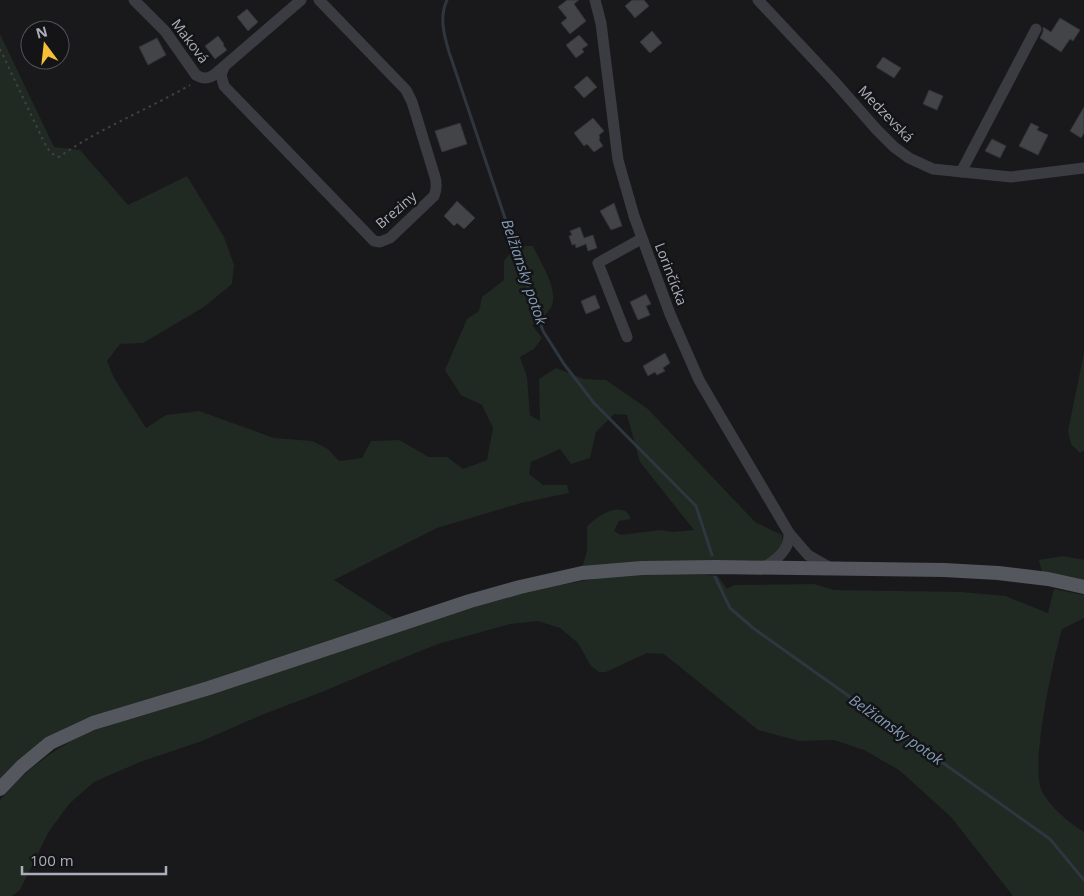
<svg xmlns="http://www.w3.org/2000/svg" width="1084" height="896" font-family="'Open Sans',sans-serif">
<style>
.green{fill:#202922}
.lines{fill:none;stroke-linecap:round;stroke-linejoin:round}
.stream{stroke:#2e373f;stroke-width:3}
.building{fill:#434448;stroke:#333337}
.path{stroke:#3f4147;stroke-width:2;stroke-dasharray:2.5 4;stroke-linecap:butt}
.minor{stroke:#3b3c42;stroke-width:11}
.major{stroke:#55575f;stroke-width:14}
.labels{text-anchor:middle;stroke-width:5;stroke-linejoin:round;paint-order:stroke}
.street-label{font-size:14px;fill:#abafbb;stroke:#141416}
.water-label{font-size:15px;font-style:italic;fill:#819bb6;stroke:#141416}
</style>
<rect width="100%" height="100%" fill="#19191b"/>
<g class="green">
<path d="M0,34L54,147L80,150L128,205L187,176L224,237L234,265L232,284L204,307L143,343L120,344L107,361L114,378L146,428L166,415L199,411L274,438L312,441L328,449L339,461L362,458L371,441L399,440L429,457H447L463,469L487,460L493,428L482,405L461,395L445,370L467,319L479,311L482,297L504,280V261L516,246H533C540,262 558,288 552,305C549,313 539,320 532,325L542,338L534,349L520,357L527,377L530,415L540,421L539,379L556,368L584,379L606,380L648,409L755,522L782,535L783,545L772,558L762,563L582,568L587,551V527C595,518 615,504 627,512C627,513 631,518 631,519L619,521L614,531L621,535L661,530L672,532L694,530L640,462L627,415L614,414L596,432L590,458L571,464L560,449L531,462L529,474L543,485H567L569,493L521,503L437,528L334,580L398,621L97,717L0,783Z"/>
<polygon points="1084,353 1084,450 1080,453 1071,444 1068,431"/>
<polygon points="1063,556 1084,560 1084,583 1042,572 1039,560"/>
<path d="M684,573L718,576L727,589L734,585L814,584L834,590L962,592L1005,596L1048,613L1054,589L1084,595V618L1062,629C1053,661 1031,760 1041,789C1047,804 1070,824 1084,832V896H1013L951,817L899,770L864,750L834,740L799,741L758,730L664,654L647,653L606,672H599L591,666L578,643L560,628L538,621L510,624L438,644L393,662L322,692L264,714L202,741L140,762L94,782L69,804L48,833L20,890L12,896H0V800C24,771 52,750 86,733L409,627L521,592L610,576Z"/>
</g>
<g class="lines">
<g class="stream">
<path d="M447,0C439,17 444,35 449,52L543,331L564,364L594,403L696,506L712,555"/>
<polyline points="715,577 730,608 753,628 1050,839 1084,880"/>
</g>
</g>
<g class="building">
<polygon points="567,0 579,0 574,4 586,21 570,34 561,23 567,18 558,7"/>
<polygon points="632,0 644,0 649,6 635,18 625,6"/>
<polygon points="247,9 258,22 248,31 237,17"/>
<polygon points="1060,18 1080,30 1073,41 1070,39 1061,52 1040,38 1043,32 1043,27 1051,32"/>
<polygon points="652,31 662,43 650,53 640,42"/>
<polygon points="579,35 588,45 582,49 584,52 576,58 566,45"/>
<polygon points="218,36 224,44 223,45 227,50 215,59 205,46"/>
<polygon points="157,38 166,55 148,65 139,47"/>
<polygon points="883,57 901,68 894,78 876,67"/>
<polygon points="587,76 597,87 584,98 574,87"/>
<polygon points="929,90 943,96 937,110 923,104"/>
<polygon points="1084,107 1084,133 1081,138 1070,131"/>
<polygon points="593,118 604,131 599,135 600,138 599,140 603,146 594,152 587,144 584,146 574,133"/>
<polygon points="460,123 467,144 442,152 435,131"/>
<polygon points="1031,123 1039,127 1037,130 1048,135 1038,155 1019,146"/>
<polygon points="992,139 1006,146 1000,158 985,151"/>
<polygon points="457,201 475,218 464,229 457,223 454,226 444,216"/>
<polygon points="614,203 622,226 611,230 600,211"/>
<polygon points="580,227 584,238 593,235 597,248 588,251 586,244 576,248 575,244 572,245 569,236 572,235 570,231"/>
<polygon points="646,294 651,304 646,306 650,315 638,320 630,302"/>
<polygon points="595,295 600,308 586,314 581,301"/>
<polygon points="665,353 670,363 663,368 665,371 657,375 655,372 648,376 643,366"/>
</g>
<g class="lines">
<path class="path" d="M0,49L43,140C47,148 50,154 59,157C100,128 147,110 190,85"/>
<g class="minor">
<path d="M134,0L165,31L196,75C203,79 207,79 214,75L301,0"/>
<polyline points="595,0 601,23 618,160 634,216 670,314 699,380 713,404 789,533 808,555 829,567"/>
<polyline points="758,0 834,81 877,130 894,147 909,158 933,169 1011,177 1084,168"/>
<path d="M224,67L221,75L224,86L374,241L380,242L390,238L434,196C437,189 437,184 435,177L412,102L406,90L319,0"/>
<polyline points="961,172 1036,29"/>
<polyline points="627,337 598,263 641,239"/>
<path d="M763,568C776,560 790,550 789,533"/>
</g>
<polyline class="major" points="0,789 21,767 50,743 93,723 209,688 470,601 520,587 582,573 642,568 716,567 944,570 998,573 1048,579 1084,587"/>
</g>
<g class="labels">
<g class="street-label">
<text transform="translate(190 41) rotate(53)" y="5">Maková</text>
<text transform="translate(886 114) rotate(46)" y="5">Medzevská</text>
<text transform="translate(396 210) rotate(-41)" y="5">Breziny</text>
<text transform="translate(671 274) rotate(69)" y="5">Lorinčícka</text>
</g>
<g class="water-label">
<text transform="translate(524 272) rotate(71)" y="5">Belžiansky potok</text>
<text transform="translate(896 730) rotate(35)" y="5">Belžiansky potok</text>
</g>
</g>
<g transform="translate(45 45) rotate(345)"><circle r="24" fill="#141416" stroke="#505258"/>
<path d="M0-4L9 19L0 12L-9 19Z" fill="#f6bf36"/>
<text y="-8" font-size="14" font-weight="bold" text-anchor="middle" fill="#abafbb">N</text>
</g>
<path d="M22 866v8h144v-8" fill="none" stroke="#abafbb" stroke-width="2.5"/>
<text x="30" y="866" font-size="15" fill="#abafbb" stroke="#141416" stroke-width="4" paint-order="stroke">100 m</text>
</svg>
